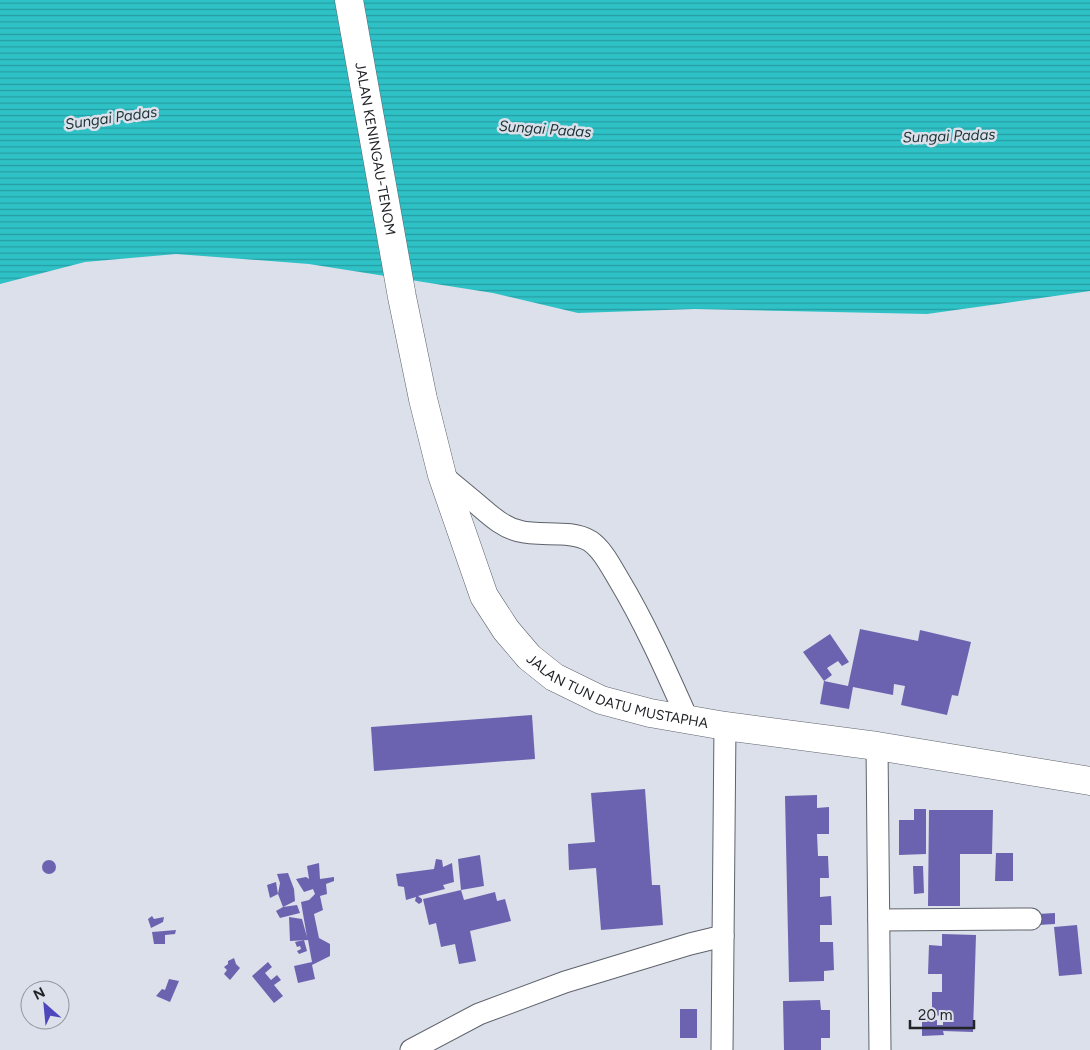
<svg xmlns="http://www.w3.org/2000/svg" width="1090" height="1050" font-family="Figtree,sans-serif">
<style>
.water{fill:url(#water-rules)}
.building{fill:#6b63af}
.lines{fill:none;stroke-linecap:round;stroke-linejoin:round}
.street-casing{stroke:#5e636c;stroke-width:23}
.primary-casing{stroke:#5e636c;stroke-width:29}
.street{stroke:#fff;stroke-width:21}
.primary{stroke:#fff;stroke-width:28}
.labels{text-anchor:middle;stroke-width:5;stroke-linejoin:round;paint-order:stroke}
.street-label{font-size:14px;fill:#222428;stroke:#dbe0ea}
.water-label{font-size:15px;font-style:italic;fill:#1b3334;stroke:#dbe0ea}
</style>
<defs>
<pattern id="water-rules" width="6" height="5" patternUnits="userSpaceOnUse" patternTransform="scale(1.25)"><rect width="6" height="5" fill="#2ec2c7"/><path d="M0 2.5h6" fill="none" stroke="#279da2"/></pattern>
</defs>
<rect width="100%" height="100%" fill="#dbe0ea"/>
<polygon class="water" points="0,0 1090,0 1090,291 927,314 695,309 578,313 493,293 309,264 176,254 85,262 0,284"/>
<g class="building">
<polygon points="860,629 918,641 920,630 971,642 958,696 952,695 947,715 901,705 905,686 894,684 893,695 853,687 849,709 820,704 824,681 848,686"/>
<polygon points="830,634 849,662 842,666 838,661 827,668 832,675 824,681 803,652"/>
<polygon points="532,715 535,759 374,771 371,727"/>
<polygon points="645,789 652,885 660,885 663,925 601,930 596,868 569,870 568,844 595,842 591,793"/>
<polygon points="817,795 817,808 829,807 829,834 817,834 818,856 828,856 829,878 820,878 820,897 831,896 832,925 820,925 820,942 833,942 834,970 824,971 824,981 789,982 785,796"/>
<polygon points="914,809 926,809 926,854 899,855 899,820 914,820"/>
<polygon points="929,810 993,810 992,854 960,854 960,906 928,906"/>
<polygon points="996,853 1013,853 1013,881 995,881"/>
<polygon points="480,855 484,886 461,890 458,859"/>
<polygon points="436,859 442,860 443,867 452,863 454,882 443,885 445,889 418,896 422,899 422,902 419,904 415,901 416,897 406,900 404,887 398,886 396,874 434,869"/>
<circle cx="49" cy="867" r="7"/>
<polygon points="319,863 320,879 334,877 334,881 326,884 327,894 320,896 323,910 314,914 319,938 330,944 330,956 312,965 315,979 298,983 294,966 312,962 308,940 290,941 289,917 302,919 307,937 301,902 309,900 315,894 313,889 304,892 296,879 306,877 309,879 307,866"/>
<polygon points="913,866 923,866 924,893 914,894"/>
<polygon points="288,873 294,889 295,901 283,907 297,905 300,913 280,918 276,911 283,907 278,894 270,898 267,885 276,882 278,894 280,883 277,874"/>
<polygon points="461,890 464,900 495,892 497,901 505,899 511,921 470,931 476,961 459,964 455,944 441,947 436,923 429,925 423,899"/>
<polygon points="1055,913 1055,924 1038,925 1038,914"/>
<polygon points="152,916 154,919 164,917 163,922 151,928 148,919"/>
<polygon points="1077,925 1082,974 1059,976 1054,927"/>
<polygon points="176,930 175,934 165,935 165,944 154,944 152,932"/>
<polygon points="942,934 976,935 973,1032 943,1031 944,1035 922,1036 922,1019 937,1020 937,1025 943,1025 943,1016 932,1015 932,992 942,992 942,974 928,974 929,945 942,946"/>
<polygon points="304,940 307,951 299,954 297,951 301,949 300,946 297,947 295,942"/>
<polygon points="234,958 236,964 240,968 230,980 224,974 227,970 224,967 228,964 228,961"/>
<polygon points="268,962 272,967 265,973 271,980 277,975 281,980 274,985 283,996 274,1003 252,976"/>
<polygon points="169,979 179,981 170,1002 156,996 162,989 165,990"/>
<polygon points="820,1000 821,1010 830,1010 830,1038 821,1038 821,1050 784,1050 783,1001"/>
<rect x="680" y="1009" width="17" height="29"/>
</g>
<g class="lines">
<defs>
<g id="street">
<path d="M442,475C454,485 466,495 477,504C490,515 502,527 519,531C540,537 570,529 590,541C603,550 611,567 619,580C646,625 667,673 688,720"/>
<polyline points="877,746 880,1050"/>
<polyline points="879,920 1031,919"/>
<polyline points="411,1050 479,1014 565,982 690,944 723,936"/>
<polyline points="722,1050 725,726"/>
</g>
<g id="primary">
<path id="s1" d="M349,0L402,297L423,399L442,475L484,596L506,630L529,657L554,677L601,700L650,713L725,726L877,746L1090,781"/>
</g>
</defs>
<use href="#street" class="street-casing"/>
<use href="#primary" class="primary-casing"/>
<use href="#street" class="street"/>
<use href="#primary" class="primary"/>
</g>
<g class="labels">
<g class="street-label">
<text dy="5" stroke="none"><textPath href="#s1" startOffset="151">JALAN KENINGAU-TENOM</textPath></text>
<text dy="5" stroke="none"><textPath href="#s1" startOffset="785">JALAN TUN DATU MUSTAPHA</textPath></text>
</g>
<g class="water-label">
<text transform="translate(111 118) rotate(-8)" y="5">Sungai Padas</text>
<text transform="translate(545 129) rotate(4)" y="5">Sungai Padas</text>
<text transform="translate(949 136) rotate(-2)" y="5">Sungai Padas</text>
</g>
</g>
<g transform="translate(45 1005) rotate(333)"><circle r="24" fill="#dbe0ea" stroke="#91959c"/>
<path d="M0-4L9 19L0 12L-9 19Z" fill="#4d46bd"/>
<text y="-8" font-size="14" font-weight="bold" text-anchor="middle" fill="#222428">N</text>
</g>
<path d="M910 1020v8h64v-8" fill="none" stroke="#222428" stroke-width="2.5"/>
<text x="918" y="1020" font-size="15" fill="#222428" stroke="#dbe0ea" stroke-width="4" paint-order="stroke">20 m</text>
</svg>
